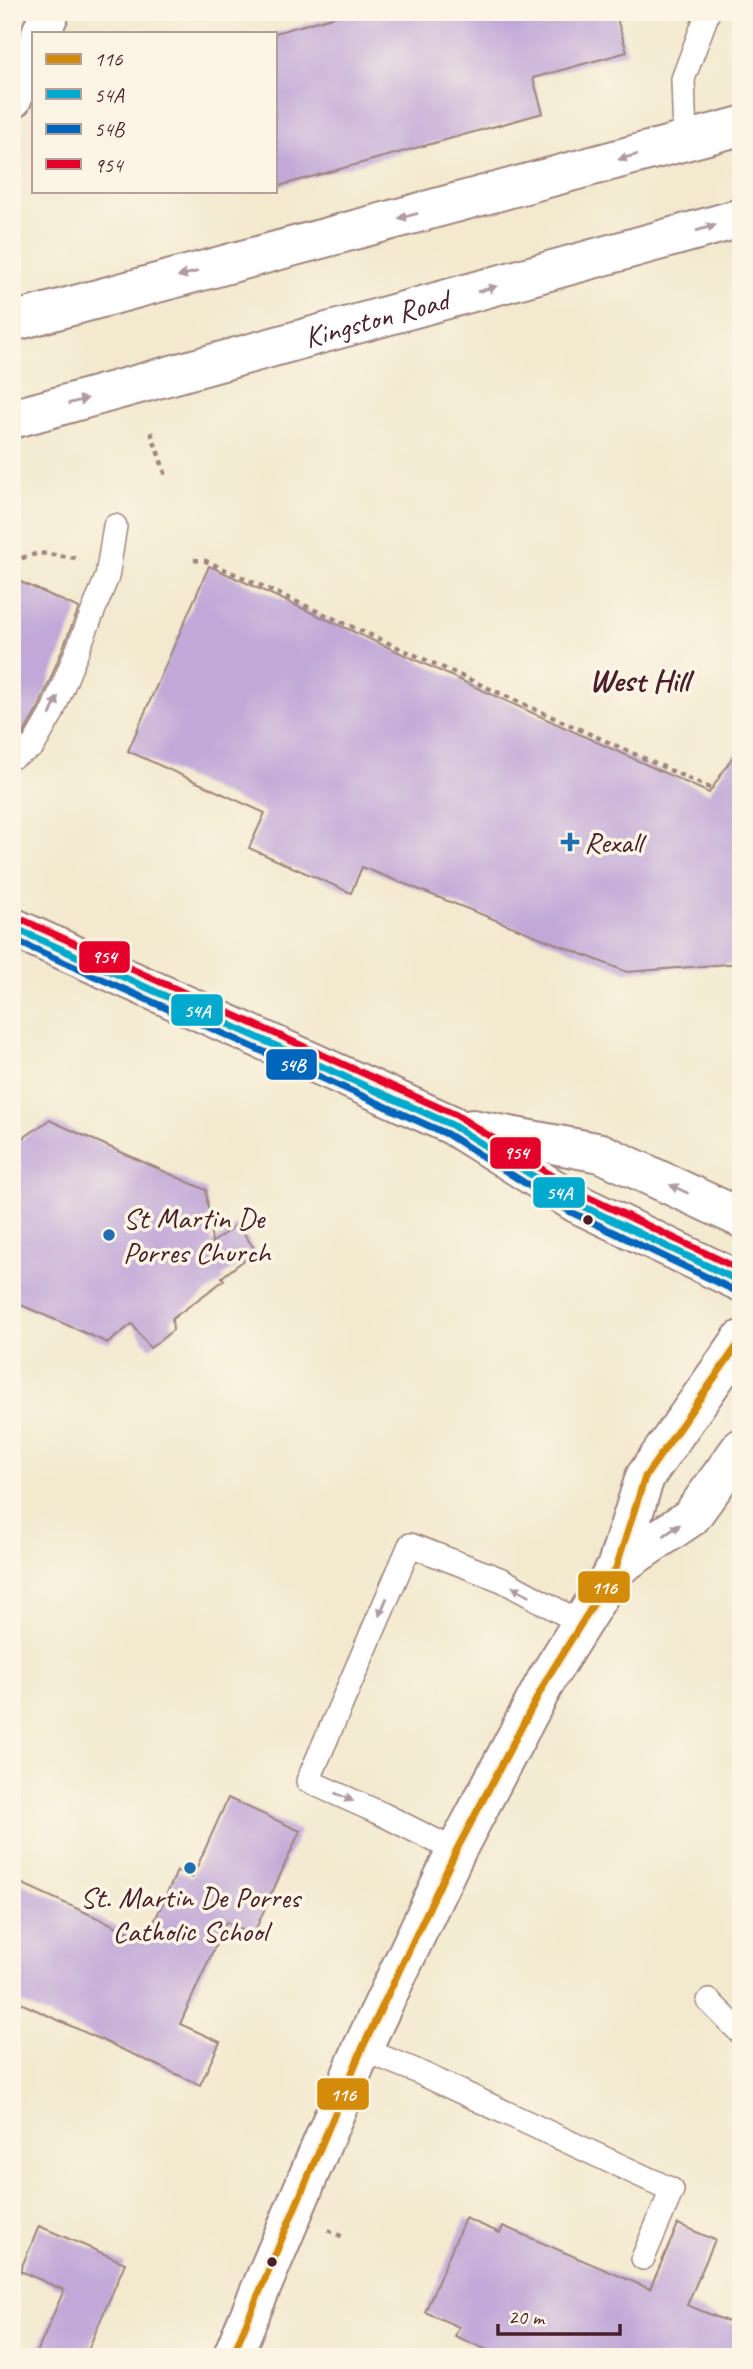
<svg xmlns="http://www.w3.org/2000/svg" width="753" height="2369" font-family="Caveat,sans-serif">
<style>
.building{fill:#c1a8d8}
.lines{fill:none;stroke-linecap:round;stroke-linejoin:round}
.service-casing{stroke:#9e847d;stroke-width:26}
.minor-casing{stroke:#9e847d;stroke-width:42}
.secondary-casing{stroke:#9e847d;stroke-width:42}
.primary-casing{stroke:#9e847d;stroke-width:42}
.path{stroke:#9e847d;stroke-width:4.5;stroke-dasharray:5 5;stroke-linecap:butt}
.service{stroke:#fff;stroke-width:23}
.minor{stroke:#fff;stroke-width:38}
.secondary{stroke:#fff;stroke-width:38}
.primary{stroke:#fff;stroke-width:38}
.bus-1-casing{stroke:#fcf5e5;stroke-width:12}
.bus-2-casing{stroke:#fcf5e5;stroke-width:12}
.bus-3-casing{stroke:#fcf5e5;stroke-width:12}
.bus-4-casing{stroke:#fcf5e5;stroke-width:12}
.bus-1{stroke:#d48b09;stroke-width:7}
.bus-2{stroke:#00a9ce;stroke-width:7}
.bus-3{stroke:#0065bd;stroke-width:7}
.bus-4{stroke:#e4002b;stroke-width:7}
.oneway{fill:#ae9aa0}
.poi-dot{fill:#1f6fb2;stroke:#fcf5e5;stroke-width:2.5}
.bus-dot{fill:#4a1f2b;stroke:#fcf5e5;stroke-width:2.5}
.labels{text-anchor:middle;stroke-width:7;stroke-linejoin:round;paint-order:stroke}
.street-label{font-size:30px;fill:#4a1f2b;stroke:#fcf5e5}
.poi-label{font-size:30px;fill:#4a1f2b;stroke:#fcf5e5;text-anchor:start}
.neighbourhood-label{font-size:32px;font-weight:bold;fill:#4a1f2b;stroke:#fcf5e5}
.line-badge{stroke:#fcf5e5;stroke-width:2.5}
.badge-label{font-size:19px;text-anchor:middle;font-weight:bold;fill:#fff}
</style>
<rect width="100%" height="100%" fill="#fcf5e5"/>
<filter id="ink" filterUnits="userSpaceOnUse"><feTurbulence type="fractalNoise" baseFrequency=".0143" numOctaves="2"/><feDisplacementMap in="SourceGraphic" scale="14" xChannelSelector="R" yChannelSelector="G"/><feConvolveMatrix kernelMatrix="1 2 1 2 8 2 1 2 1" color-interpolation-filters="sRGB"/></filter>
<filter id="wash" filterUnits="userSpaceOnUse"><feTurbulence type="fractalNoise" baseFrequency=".00686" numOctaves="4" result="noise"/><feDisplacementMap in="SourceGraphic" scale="28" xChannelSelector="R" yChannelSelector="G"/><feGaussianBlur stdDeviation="1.57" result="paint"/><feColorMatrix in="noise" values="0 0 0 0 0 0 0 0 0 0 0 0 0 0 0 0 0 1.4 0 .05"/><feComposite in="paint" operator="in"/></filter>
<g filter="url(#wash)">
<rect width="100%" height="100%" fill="#f3e9cf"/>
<g id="blocks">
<g class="building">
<polygon points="350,12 615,12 627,52 533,78 543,113 275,187 275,33"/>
<polygon points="209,566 709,793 741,744 741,963 627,972 362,867 351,893 249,848 265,813 128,751"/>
<polygon points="12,578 79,608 39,707 23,735 12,741"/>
<polygon points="49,1120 206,1190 212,1243 237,1224 256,1251 222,1277 224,1280 172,1319 173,1330 150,1348 132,1324 108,1343 12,1301 12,1146"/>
<polygon points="228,1798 300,1831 253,1935 226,1922 180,2024 220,2042 200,2085 12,1999 12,1879 146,1940 177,1871 192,1878"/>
<polygon points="465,2218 500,2233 503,2226 650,2289 678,2224 715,2240 687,2305 741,2327 741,2357 503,2357 455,2336 459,2327 425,2312"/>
<polygon points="39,2226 125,2263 85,2357 35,2357 64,2290 20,2271"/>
</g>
</g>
</g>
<g filter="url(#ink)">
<use href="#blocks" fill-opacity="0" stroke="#9e847d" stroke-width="2"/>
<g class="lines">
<defs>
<g id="service">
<polyline points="685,141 683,79 708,12"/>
<polyline points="12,757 33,746 52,713 107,577 115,526"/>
<polyline points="456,1851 382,1814 308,1781 410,1545 502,1580 581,1623"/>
<polyline points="709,2001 741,2033"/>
<polyline points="362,2049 414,2070 672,2190 643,2258"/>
</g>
<g id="minor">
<polyline points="41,33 50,12"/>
<polyline points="12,99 33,51"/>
</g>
<g id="secondary">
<polyline points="12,927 452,1125 576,1203 741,1282"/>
<polyline points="472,1129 601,1153 741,1218"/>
<polyline points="616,1568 691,1517 741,1448"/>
<polyline points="232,2357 362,2049 456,1851 548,1677 616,1568 645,1477 741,1340"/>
</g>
<g id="primary">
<polyline points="12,322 741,126"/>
<path id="s1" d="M12,419L741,218"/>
</g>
</defs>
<use href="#service" class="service-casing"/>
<use href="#minor" class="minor-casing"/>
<use href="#secondary" class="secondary-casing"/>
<use href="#primary" class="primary-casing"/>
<g class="path">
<polyline points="151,432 167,479"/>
<polyline points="194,560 206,561 712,789"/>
<polyline points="12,561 39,553 77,558"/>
<polyline points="328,2230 343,2237"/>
</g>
<use href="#service" class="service"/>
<use href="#minor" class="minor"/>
<use href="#secondary" class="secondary"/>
<use href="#primary" class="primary"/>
<defs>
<polyline id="bus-1" points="232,2357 362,2049 456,1851 548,1677 616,1568 645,1477 741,1340"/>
<polyline id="bus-2" points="12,927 452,1125 576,1203 741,1282"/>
<polyline id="bus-3" points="12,939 447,1134 571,1212 736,1291"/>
<polyline id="bus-4" points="16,917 456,1115 581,1194 741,1270"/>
</defs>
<use href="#bus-1" class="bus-1-casing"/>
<use href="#bus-2" class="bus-2-casing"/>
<use href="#bus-3" class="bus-3-casing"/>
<use href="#bus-4" class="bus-4-casing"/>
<use href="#bus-1" class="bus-1"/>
<use href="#bus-2" class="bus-2"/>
<use href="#bus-3" class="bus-3"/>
<use href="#bus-4" class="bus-4"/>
</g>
<defs><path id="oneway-solid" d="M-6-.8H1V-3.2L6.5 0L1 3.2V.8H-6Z" transform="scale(1.75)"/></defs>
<g class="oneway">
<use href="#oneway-solid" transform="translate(628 157) rotate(165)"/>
<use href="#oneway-solid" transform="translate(408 216) rotate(165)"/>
<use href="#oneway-solid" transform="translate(706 228) rotate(-16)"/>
<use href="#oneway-solid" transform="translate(188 274) rotate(165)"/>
<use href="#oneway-solid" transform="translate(487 289) rotate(-16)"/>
<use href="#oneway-solid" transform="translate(78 401) rotate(-15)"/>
<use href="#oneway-solid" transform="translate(54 706) rotate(-66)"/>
<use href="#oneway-solid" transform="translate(679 1189) rotate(-155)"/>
<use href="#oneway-solid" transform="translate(672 1530) rotate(-35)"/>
<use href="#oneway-solid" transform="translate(521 1591) rotate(-152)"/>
<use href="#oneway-solid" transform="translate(383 1607) rotate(113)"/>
<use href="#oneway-solid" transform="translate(344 1797) rotate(24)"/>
</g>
</g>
<g class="poi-dot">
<path d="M566.5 831.5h7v7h7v7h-7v7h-7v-7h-7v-7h7z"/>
<circle cx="109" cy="1235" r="7"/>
<circle cx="190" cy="1868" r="7"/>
</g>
<g class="bus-dot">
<circle cx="588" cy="1220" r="6"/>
<circle cx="272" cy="2262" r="6"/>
</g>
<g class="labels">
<g class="street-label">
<text dy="10" stroke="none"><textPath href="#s1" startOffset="378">Kingston Road</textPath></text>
</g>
<g class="poi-label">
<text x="584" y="852">Rexall</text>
<text x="123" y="1228">St Martin De<tspan x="123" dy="34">Porres Church</tspan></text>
<text x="190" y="1907" text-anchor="middle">St. Martin De Porres<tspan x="190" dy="34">Catholic School</tspan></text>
</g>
<g class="neighbourhood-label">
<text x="639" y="691">West Hill</text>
</g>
</g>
<g class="line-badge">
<rect x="78" y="940" width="53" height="34" rx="7" fill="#e4002b"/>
<rect x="170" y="993" width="54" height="34" rx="7" fill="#00a9ce"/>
<rect x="265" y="1048" width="53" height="33" rx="7" fill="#0065bd"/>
<rect x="489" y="1136" width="53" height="34" rx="7" fill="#e4002b"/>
<rect x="532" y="1176" width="54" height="33" rx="7" fill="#00a9ce"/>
<rect x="577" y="1570" width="54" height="34" rx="7" fill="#d48b09"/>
<rect x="316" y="2077" width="54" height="34" rx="7" fill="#d48b09"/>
</g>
<g class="badge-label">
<text x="104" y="963">954</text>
<text x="197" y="1017">54A</text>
<text x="292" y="1071">54B</text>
<text x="516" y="1159">954</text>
<text x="559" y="1199">54A</text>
<text x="604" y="1594">116</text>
<text x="343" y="2101">116</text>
</g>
<rect width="753" height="2369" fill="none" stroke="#fcf5e5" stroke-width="42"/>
<rect x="32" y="32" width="245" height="161" fill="#fcf5e5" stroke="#b59f9b" stroke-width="2"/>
<rect x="46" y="54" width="35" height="10" fill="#d48b09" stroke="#b59f9b" stroke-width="2"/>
<text x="94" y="66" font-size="21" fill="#4a1f2b">116</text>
<rect x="46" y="89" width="35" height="10" fill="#00a9ce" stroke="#b59f9b" stroke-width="2"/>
<text x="94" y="102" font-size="21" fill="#4a1f2b">54A</text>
<rect x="46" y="124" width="35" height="10" fill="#0065bd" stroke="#b59f9b" stroke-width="2"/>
<text x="94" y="136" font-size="21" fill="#4a1f2b">54B</text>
<rect x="46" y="159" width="35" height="10" fill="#e4002b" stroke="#b59f9b" stroke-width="2"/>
<text x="94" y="172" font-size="21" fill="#4a1f2b">954</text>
<path d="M498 2324v10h122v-10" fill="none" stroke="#4a1f2b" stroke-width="3.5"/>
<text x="508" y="2324" font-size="21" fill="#4a1f2b" stroke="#fcf5e5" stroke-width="5" paint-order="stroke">20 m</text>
</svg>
